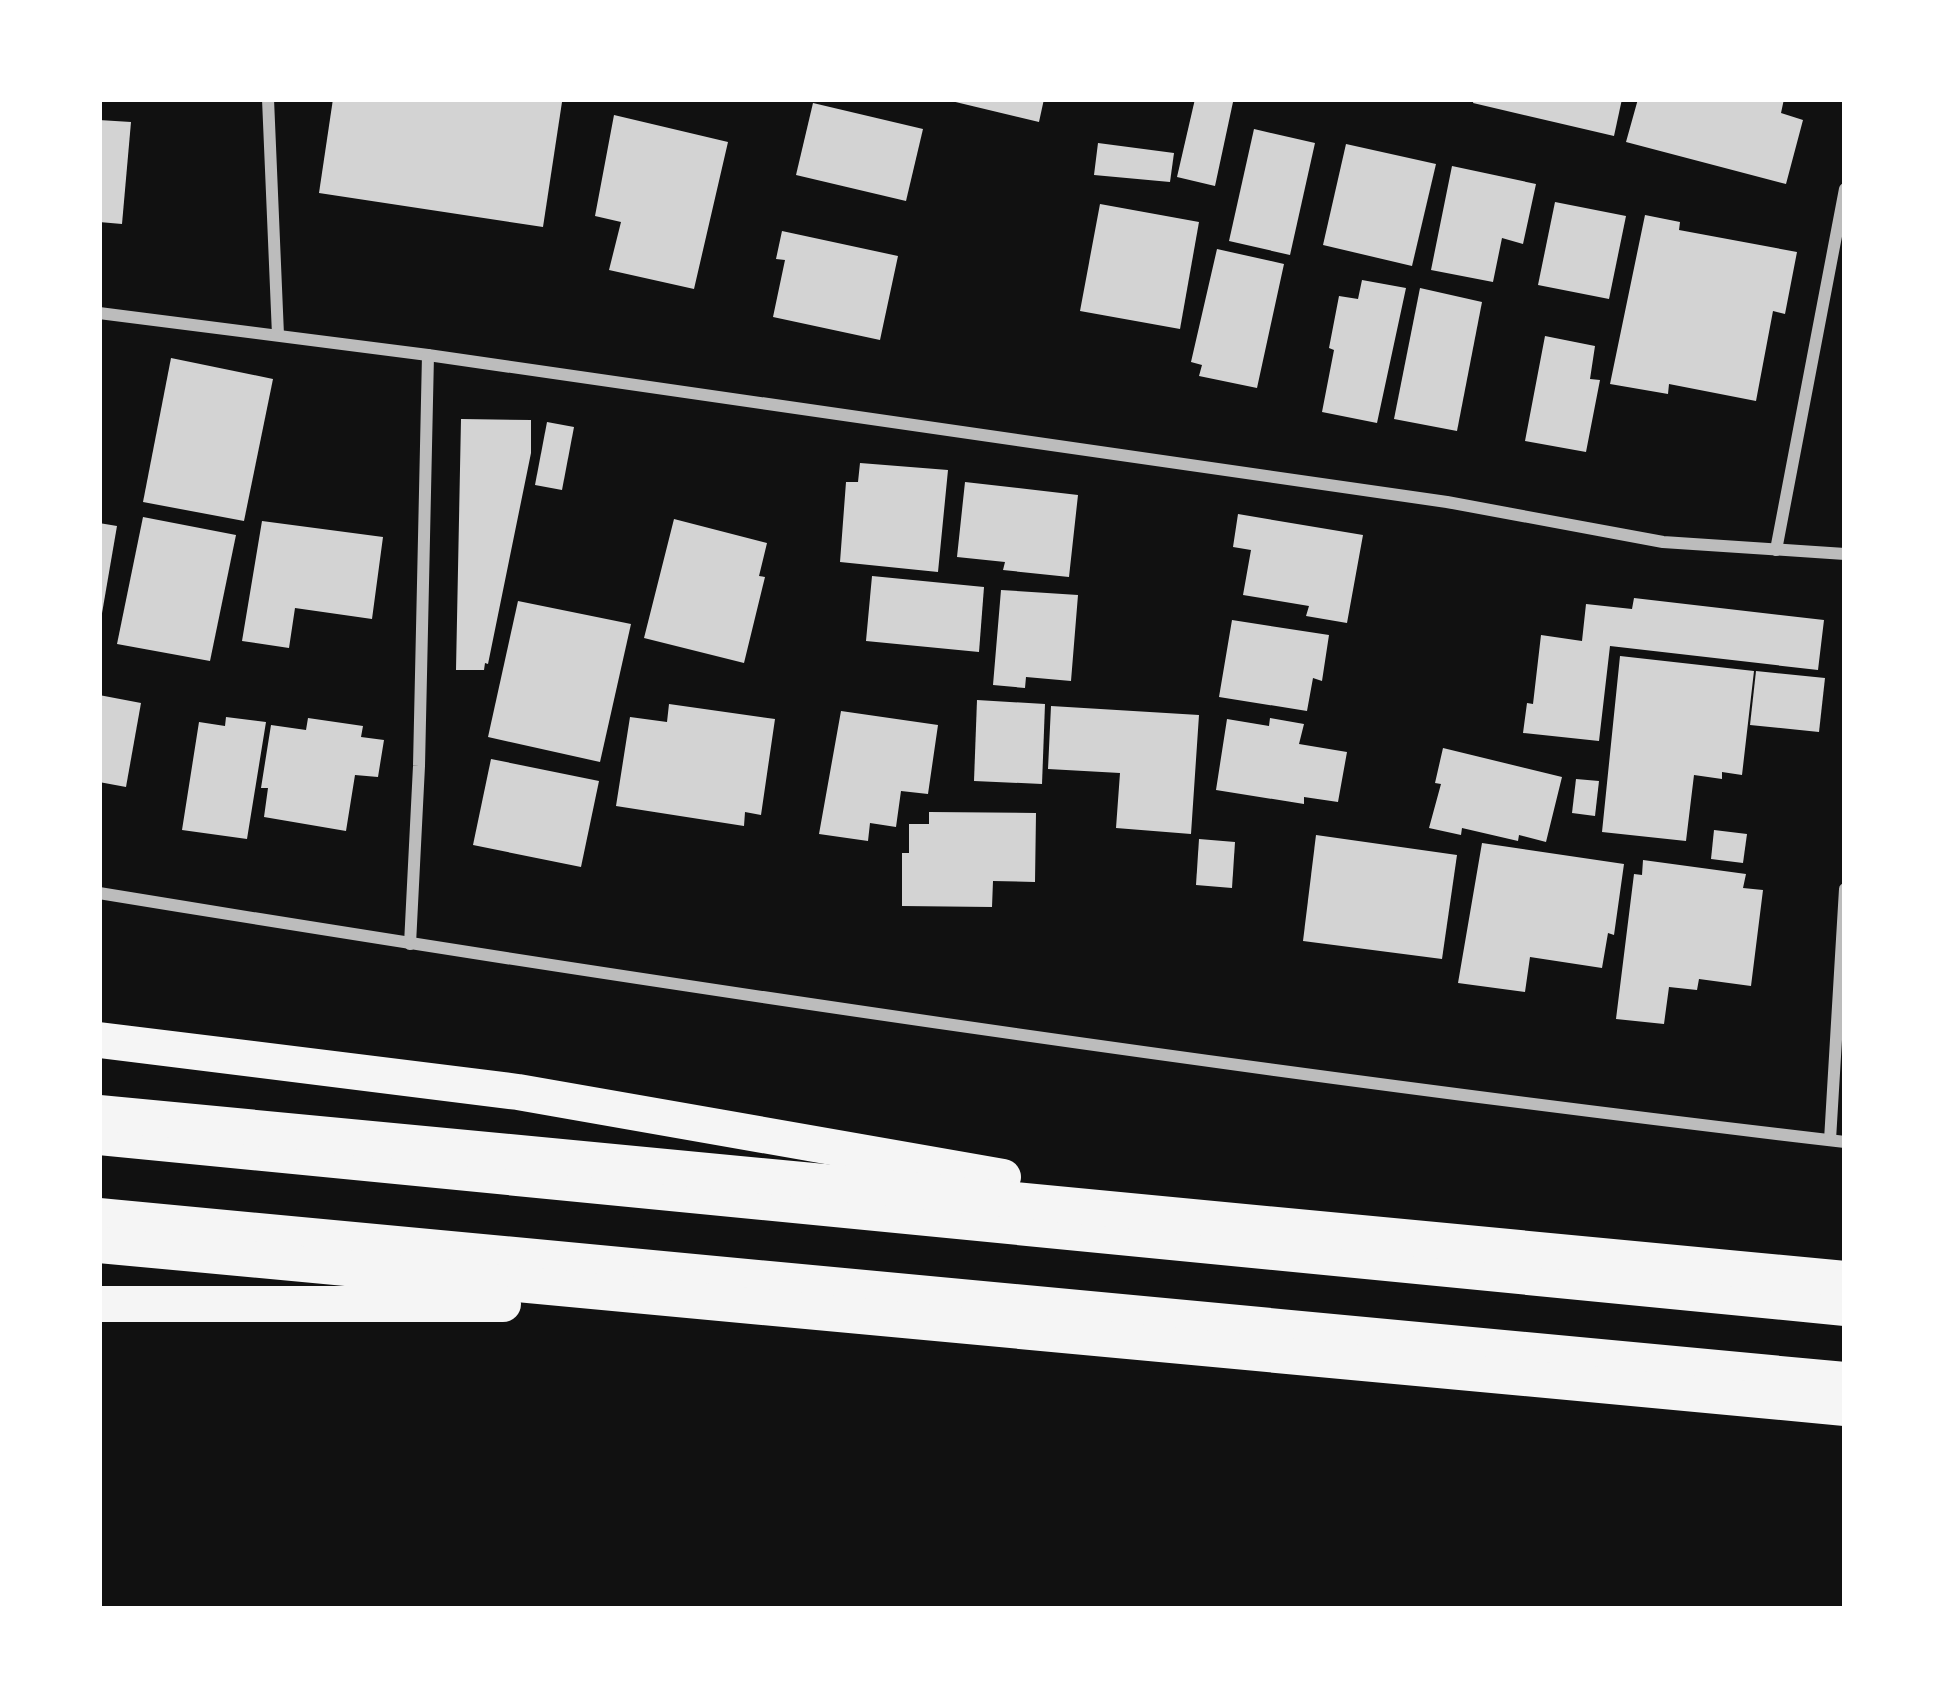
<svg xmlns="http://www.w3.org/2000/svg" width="1944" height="1708" font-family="Jost,sans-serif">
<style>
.building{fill:#d3d3d3}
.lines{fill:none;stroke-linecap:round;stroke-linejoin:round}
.minor{stroke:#bcbcbc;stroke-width:12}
.primary{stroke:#f5f5f5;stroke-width:30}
.motorway{stroke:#f5f5f5;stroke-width:36}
</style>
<rect width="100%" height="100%" fill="#111"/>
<g class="building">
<polygon points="333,99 562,102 543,227 319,193"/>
<polygon points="943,99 1044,99 1039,122"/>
<polygon points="1195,99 1233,102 1215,186 1177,177"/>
<polygon points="1474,99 1622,99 1614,136 1473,103"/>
<polygon points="1638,99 1784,99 1781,113 1803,120 1786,184 1626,142"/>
<polygon points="813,103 923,129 906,201 796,175"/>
<polygon points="614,115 728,142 694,289 609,270 621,222 595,216"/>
<polygon points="99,120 131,122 122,224 99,222"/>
<polygon points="1254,129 1315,143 1290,255 1229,241"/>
<polygon points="1098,143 1174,153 1170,182 1094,175"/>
<polygon points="1346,144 1436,164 1412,266 1323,245"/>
<polygon points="1452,166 1536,184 1523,244 1502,238 1493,282 1431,270"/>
<polygon points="1555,202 1626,216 1609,299 1538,285"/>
<polygon points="1100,204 1199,222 1180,329 1080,311"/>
<polygon points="1645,215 1680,222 1679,230 1797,252 1785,314 1773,311 1756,401 1669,384 1668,394 1610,384"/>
<polygon points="782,231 898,256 880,340 773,317 785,260 776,259"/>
<polygon points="1217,249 1284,264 1257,388 1199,376 1202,365 1191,362"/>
<polygon points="1362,280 1406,288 1377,423 1322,412 1334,350 1329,348 1339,296 1358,299"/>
<polygon points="1420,288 1482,302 1457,431 1394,419"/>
<polygon points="1545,336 1595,346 1590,379 1600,380 1586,452 1525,441"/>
<polygon points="171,358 273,379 244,521 143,502"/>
<polygon points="461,419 531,420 531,453 488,664 485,663 484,670 456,670"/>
<polygon points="547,422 574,427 562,490 535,485"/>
<polygon points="860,463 948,470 938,572 840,562 846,482 858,482"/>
<polygon points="965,482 1078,495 1069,577 1003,570 1005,562 957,557"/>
<polygon points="1238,514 1363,535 1347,623 1306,616 1309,606 1243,595 1251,550 1233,547"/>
<polygon points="143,517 236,535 210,661 117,644"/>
<polygon points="674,519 767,543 759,576 765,577 744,663 644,638"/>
<polygon points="262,521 383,537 372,619 295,608 289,648 242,641"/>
<polygon points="99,523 117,526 101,619 99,619"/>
<polygon points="872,576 984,587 979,652 866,641"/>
<polygon points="1001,590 1078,595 1071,681 1026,677 1025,688 993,685"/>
<polygon points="1634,598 1824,620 1818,670 1610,646 1599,741 1523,733 1527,703 1533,704 1541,635 1582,641 1586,604 1632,609"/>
<polygon points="518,601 631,624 600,762 488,737"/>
<polygon points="1232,620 1329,635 1322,681 1313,678 1307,711 1219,697"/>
<polygon points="1620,656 1754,671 1742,775 1722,772 1722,779 1694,775 1686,841 1602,832"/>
<polygon points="1756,671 1825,678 1819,732 1750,725"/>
<polygon points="99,695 141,703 126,787 99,782"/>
<polygon points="977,700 1045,704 1042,784 974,781"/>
<polygon points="669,704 775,719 761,815 745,812 744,826 616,806 630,717 667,722"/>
<polygon points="1051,706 1199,715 1191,834 1116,828 1120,773 1048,769"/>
<polygon points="841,711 938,725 928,794 901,791 896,827 870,823 868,841 819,834"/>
<polygon points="226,717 266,722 247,839 182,830 199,722 225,726"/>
<polygon points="308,718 363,726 361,737 384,740 378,777 355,775 346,831 264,817 268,788 261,788 271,725 306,730"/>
<polygon points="1270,718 1304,724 1299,744 1347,752 1338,802 1304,797 1304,804 1216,790 1227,719 1269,726"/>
<polygon points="1443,748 1562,777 1546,842 1519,835 1518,841 1462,828 1461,835 1429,828 1441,784 1435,783"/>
<polygon points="491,759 599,781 581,867 473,845"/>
<polygon points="1576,779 1599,781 1595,816 1572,813"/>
<polygon points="929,812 1036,813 1035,882 993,881 992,907 902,906 902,853 909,853 909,824 929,824"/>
<polygon points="1714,830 1747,834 1743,863 1711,859"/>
<polygon points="1316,835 1457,855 1442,959 1303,941"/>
<polygon points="1199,839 1235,842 1232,888 1196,885"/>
<polygon points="1482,843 1624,864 1614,935 1608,933 1602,968 1530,957 1525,992 1458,983"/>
<polygon points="1643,860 1746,874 1743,888 1763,890 1751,986 1699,979 1697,990 1669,987 1664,1024 1616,1019 1634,874 1642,875"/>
</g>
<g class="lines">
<g class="minor">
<polyline points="268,99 278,335"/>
<polyline points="99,313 428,355 1447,502 1663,542 1845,554"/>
<polyline points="1776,550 1845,189"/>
<path d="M99,893C679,988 1261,1074 1845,1142"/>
<polyline points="410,944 419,766 428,355"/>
<polyline points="1830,1140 1845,889"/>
</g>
<g class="primary">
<polyline points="99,1140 1845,1311"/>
<polyline points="99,1213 1845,1377"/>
</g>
<g class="motorway">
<polyline points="99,1040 518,1092 1003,1177"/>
<polyline points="99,1113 1845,1279"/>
<polyline points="99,1245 1845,1408"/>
<polyline points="99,1304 503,1304"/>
</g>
</g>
<rect width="1944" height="1708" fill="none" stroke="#ffffff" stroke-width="204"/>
</svg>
